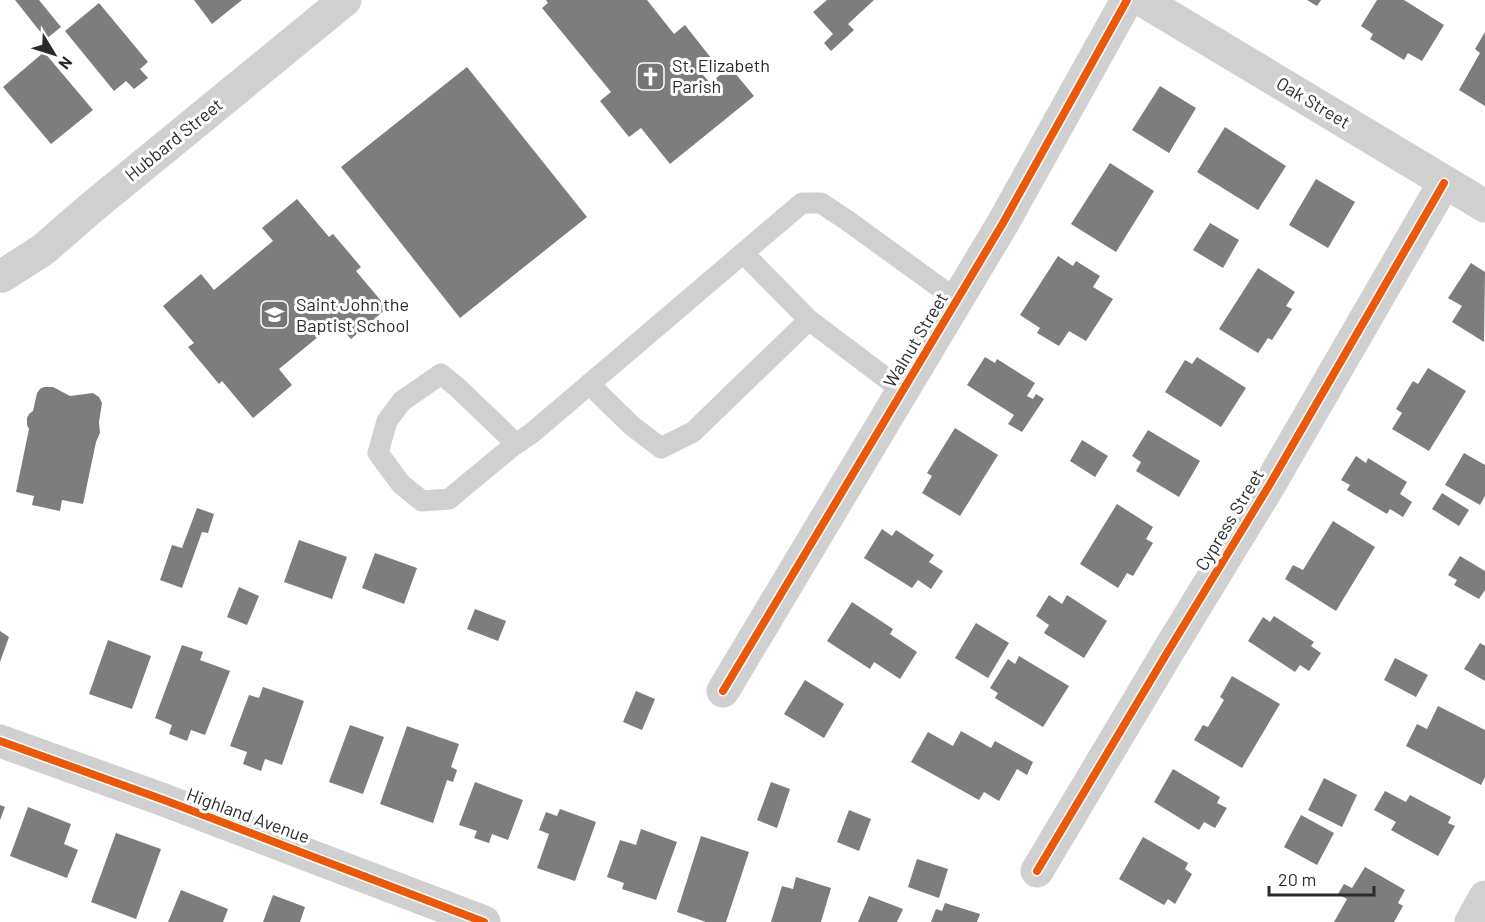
<svg xmlns="http://www.w3.org/2000/svg" width="1485" height="922" font-family="Barlow,sans-serif">
<style>
.building{fill:#7d7d7d}
.lines{fill:none;stroke-linecap:round;stroke-linejoin:round}
.lane{stroke:#d0d0d0;stroke-width:21}
.street{stroke:#d0d0d0;stroke-width:33}
.cycleway-casing{stroke:#fff;stroke-width:11}
.cycleway{stroke:#e8590c;stroke-width:8}
.labels{text-anchor:middle;stroke-width:6;stroke-linejoin:round;paint-order:stroke}
.poi-label{font-size:18px;fill:#2b2b2b;stroke:#fff;text-anchor:start}
.street-label{font-size:18px;fill:#2b2b2b;stroke:#fff}
</style>
<rect width="100%" height="100%" fill="#fff"/>
<g class="building">
<polygon points="15,0 39,0 61,27 46,39"/>
<polygon points="194,0 242,0 212,24"/>
<polygon points="546,0 647,0 674,34 685,25 711,58 698,69 710,83 730,67 754,96 670,164 641,128 629,137 600,101 611,92 542,8 548,3"/>
<polygon points="827,0 874,0 848,24 854,30 831,51 824,43 833,34 813,12"/>
<polygon points="1307,0 1321,0 1317,6"/>
<polygon points="1377,0 1404,0 1444,25 1422,61 1408,53 1404,60 1370,39 1373,34 1361,26"/>
<polygon points="99,3 148,62 140,69 148,78 134,89 126,81 114,91 65,31"/>
<polygon points="1485,32 1485,106 1459,90 1480,53 1475,49"/>
<polygon points="44,52 93,110 51,144 3,87"/>
<polygon points="467,67 587,217 460,318 341,167"/>
<polygon points="1160,86 1196,108 1169,153 1132,130"/>
<polygon points="1225,127 1286,166 1258,210 1197,172"/>
<polygon points="1110,163 1154,191 1116,252 1071,224"/>
<polygon points="1316,179 1355,202 1328,248 1289,225"/>
<polygon points="297,199 329,237 333,234 361,267 356,271 387,308 351,339 336,322 279,369 292,385 253,418 222,381 219,384 188,347 194,343 163,306 201,274 214,290 273,241 262,228"/>
<polygon points="1210,223 1239,240 1223,268 1193,250"/>
<polygon points="1058,256 1073,266 1076,261 1100,276 1093,287 1113,299 1086,341 1069,331 1059,346 1037,333 1040,328 1020,315"/>
<polygon points="1471,263 1485,272 1484,342 1452,322 1462,306 1448,298"/>
<polygon points="1258,268 1295,292 1286,306 1292,309 1272,340 1268,338 1258,353 1219,329"/>
<polygon points="985,357 995,363 997,359 1035,383 1027,396 1033,399 1036,394 1044,399 1022,432 1008,424 1014,415 967,385"/>
<polygon points="1197,357 1246,388 1221,427 1165,392 1185,360 1192,364"/>
<polygon points="1428,368 1466,391 1429,451 1392,429 1402,413 1396,409 1413,381 1418,384"/>
<polygon points="44,387 53,387 70,396 93,393 99,397 102,403 99,422 100,433 96,442 83,504 62,500 60,511 32,505 34,496 16,492 29,429 27,425 27,418 29,414 33,411 37,393 40,389"/>
<polygon points="955,428 998,455 960,516 922,493 932,476 927,473"/>
<polygon points="1148,430 1200,461 1179,497 1136,471 1141,462 1132,456"/>
<polygon points="1082,440 1108,456 1095,477 1070,461"/>
<polygon points="1464,453 1485,465 1485,496 1480,505 1445,485"/>
<polygon points="1356,456 1366,463 1368,458 1407,482 1400,494 1412,502 1403,517 1390,509 1387,514 1347,490 1350,485 1341,480"/>
<polygon points="1442,493 1469,510 1459,526 1432,509"/>
<polygon points="1117,504 1153,527 1146,539 1153,543 1133,576 1127,573 1118,588 1080,564"/>
<polygon points="197,508 214,514 208,533 202,532 182,588 160,580 172,545 182,548"/>
<polygon points="1333,521 1375,547 1336,611 1285,579 1293,565 1303,570"/>
<polygon points="882,529 892,536 896,530 934,555 929,562 943,571 931,589 918,580 912,588 864,558"/>
<polygon points="299,540 347,557 332,599 284,582"/>
<polygon points="375,553 417,568 404,604 362,588"/>
<polygon points="1460,556 1485,571 1485,590 1479,599 1454,585 1457,580 1448,575"/>
<polygon points="239,587 259,596 247,625 227,617"/>
<polygon points="1049,595 1062,604 1067,595 1107,621 1084,658 1044,633 1049,625 1036,616"/>
<polygon points="852,602 893,629 890,634 917,652 900,679 874,662 870,669 827,641"/>
<polygon points="475,609 506,621 498,641 467,629"/>
<polygon points="1274,616 1314,642 1311,646 1321,653 1309,671 1300,665 1295,672 1248,641 1263,617 1270,622"/>
<polygon points="976,623 1009,643 988,678 955,658"/>
<polygon points="0,631 9,637 0,662"/>
<polygon points="108,640 151,656 132,709 89,694"/>
<polygon points="1480,643 1485,646 1485,681 1464,669"/>
<polygon points="182,645 203,652 200,660 230,671 205,735 191,730 187,741 169,734 172,725 155,718"/>
<polygon points="1019,656 1069,686 1043,727 995,698 998,693 990,688 1008,659 1015,664"/>
<polygon points="1395,658 1428,675 1416,697 1384,680"/>
<polygon points="1232,676 1280,704 1242,768 1194,740 1203,725 1208,727 1224,700 1220,697"/>
<polygon points="805,680 844,704 824,738 784,714"/>
<polygon points="263,687 304,701 282,765 265,759 261,771 243,764 247,752 230,746 249,695 259,698"/>
<polygon points="636,691 655,699 642,730 623,722"/>
<polygon points="1438,706 1485,730 1485,777 1481,785 1406,746 1417,724 1427,729"/>
<polygon points="350,725 384,737 363,794 329,782"/>
<polygon points="407,726 459,744 451,767 457,770 453,782 447,780 433,823 380,804"/>
<polygon points="961,731 991,748 995,741 1033,762 1027,775 1017,769 999,801 984,792 979,800 911,762 928,732 953,746"/>
<polygon points="1173,769 1220,797 1217,803 1227,808 1215,828 1204,822 1199,830 1154,802"/>
<polygon points="1324,778 1357,795 1342,827 1308,810"/>
<polygon points="475,782 523,800 508,840 492,834 489,843 474,838 477,831 459,825"/>
<polygon points="771,782 790,789 777,828 757,820"/>
<polygon points="1385,791 1406,802 1410,795 1451,817 1448,823 1455,826 1438,856 1391,830 1396,822 1374,810"/>
<polygon points="0,805 5,807 0,820"/>
<polygon points="28,807 71,824 64,844 78,850 67,878 10,856"/>
<polygon points="560,809 596,822 575,881 537,868 549,834 539,830 546,812 557,816"/>
<polygon points="849,810 871,819 859,851 837,842"/>
<polygon points="1301,815 1334,833 1317,865 1284,847"/>
<polygon points="641,829 677,842 656,900 622,889 624,883 607,877 620,840 636,845"/>
<polygon points="116,833 161,849 136,919 91,902"/>
<polygon points="701,836 749,852 726,922 706,922 677,912"/>
<polygon points="1143,837 1188,863 1185,869 1192,874 1175,904 1168,899 1164,905 1119,879"/>
<polygon points="917,859 948,869 939,898 908,887"/>
<polygon points="1365,867 1405,890 1398,903 1403,906 1394,922 1334,922 1347,899 1338,894 1344,884 1352,888"/>
<polygon points="796,877 831,888 821,922 771,922 782,886 793,889"/>
<polygon points="181,890 228,909 223,922 168,922"/>
<polygon points="273,895 305,907 300,922 263,922"/>
<polygon points="869,896 903,909 897,922 858,922"/>
<polygon points="945,903 980,914 977,922 931,922 936,909 942,911"/>
</g>
<g class="lines">
<g class="lane">
<polyline points="743,253 809,320 903,391"/>
<polyline points="589,384 631,425 661,448 693,432 809,320"/>
<polyline points="513,446 508,436 458,388 441,374 402,401 387,421 378,453 401,484 422,501 449,499 513,446 532,433 802,203 821,203 848,221 957,300"/>
</g>
<g class="street">
<polyline points="1142,0 1485,206"/>
<polyline points="0,275 2,276 44,249 91,208 345,0"/>
<polyline points="723,691 1003,223 1127,0"/>
<polyline points="0,741 164,800 484,922"/>
<polyline points="1037,871 1167,653 1270,484 1444,183"/>
<polyline points="1471,922 1485,897"/>
</g>
<defs>
<g id="cycleway">
<polyline points="723,691 1003,223 1127,0"/>
<polyline points="0,741 164,800 484,922"/>
<polyline points="1037,871 1167,653 1270,484 1444,183"/>
</g>
</defs>
<use href="#cycleway" class="cycleway-casing"/>
<use href="#cycleway" class="cycleway"/>
</g>
<defs>
<symbol id="church-square" viewBox="-11 -11 22 22"><rect x="-9" y="-9" width="18" height="18" rx="4" fill="#757575" stroke="#fff"/><path d="M-1.2-6h2.4v3.5h3.3v2.4h-3.3V6h-2.4V-.1h-3.3v-2.4h3.3Z" fill="#fff"/></symbol>
<symbol id="school-square" viewBox="-11 -11 22 22"><rect x="-9" y="-9" width="18" height="18" rx="4" fill="#757575" stroke="#fff"/><path d="M0-5L7-2L0 1L-7-2ZM-4 1L0 2.5L4 1V4Q0 6-4 4Z" fill="#fff"/></symbol>
</defs>
<g fill-rule="evenodd">
<use href="#church-square" x="634" y="60" width="33" height="33"/>
<use href="#school-square" x="258" y="298" width="33" height="33"/>
</g>
<g class="labels">
<g class="poi-label">
<text x="672" y="72">St. Elizabeth<tspan x="672" dy="21">Parish</tspan></text>
<text x="296" y="311">Saint John the<tspan x="296" dy="21">Baptist School</tspan></text>
</g>
<g class="street-label">
<text transform="translate(1313 103) rotate(31)" y="6">Oak Street</text>
<text transform="translate(174 140) rotate(-39)" y="6">Hubbard Street</text>
<text transform="translate(916 340) rotate(-59)" y="6">Walnut Street</text>
<text transform="translate(1230 520) rotate(-59)" y="6">Cypress Street</text>
<text transform="translate(248 816) rotate(20)" y="6">Highland Avenue</text>
</g>
</g>
<g transform="translate(54 54) rotate(128)" stroke="#ffffff" stroke-width="4.5" paint-order="stroke">
<path d="M0-4.5L10 22L0 15L-10 22Z" fill="#2b2b2b"/>
<text y="-9" font-size="16" font-weight="bold" text-anchor="middle" fill="#2b2b2b">N</text>
</g>
<path d="M1269 886v9h105v-9" fill="none" stroke="#2b2b2b" stroke-width="3"/>
<text x="1278" y="886" font-size="18" fill="#2b2b2b" stroke="#ffffff" stroke-width="4.5" paint-order="stroke">20 m</text>
</svg>
